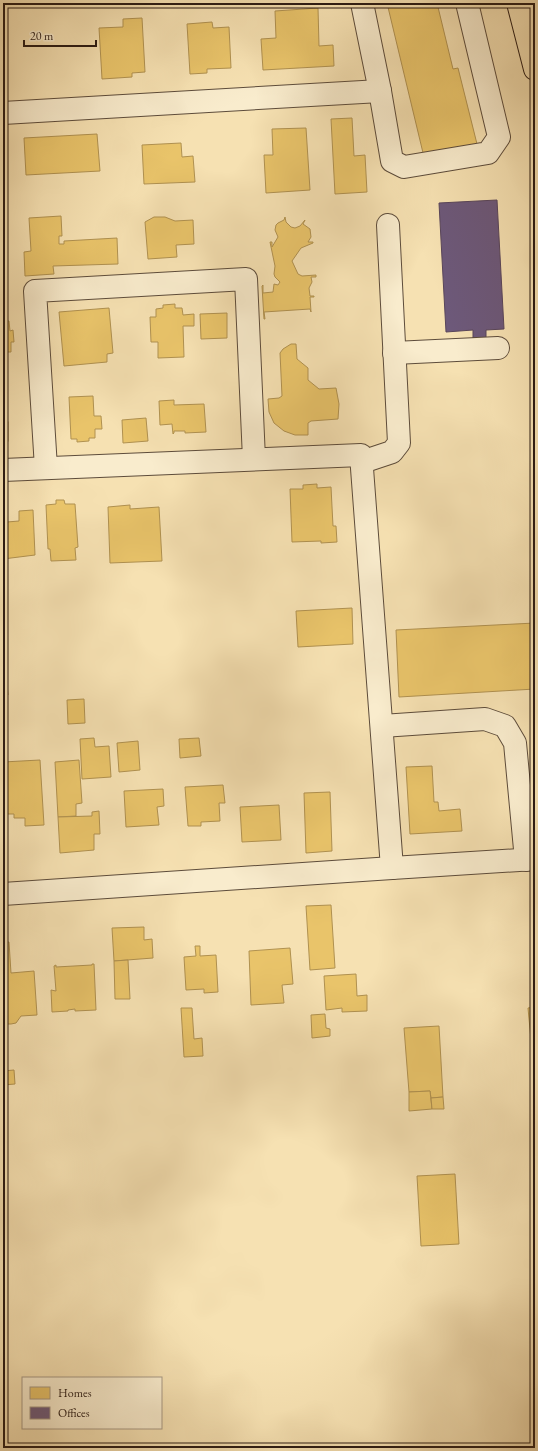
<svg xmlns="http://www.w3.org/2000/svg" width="538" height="1451" font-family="'EB Garamond',serif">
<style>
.homes{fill:#e9c46a;stroke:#b09150}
.offices{fill:#6d597a;stroke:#59465b}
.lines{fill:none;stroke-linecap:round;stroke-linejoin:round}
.minor-casing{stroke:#5d4c3b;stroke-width:24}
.major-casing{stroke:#2a1a13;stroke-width:24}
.minor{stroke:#f9eccd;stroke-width:22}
.major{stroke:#f6e1b2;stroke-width:22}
</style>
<rect width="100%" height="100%" fill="#f6e1b2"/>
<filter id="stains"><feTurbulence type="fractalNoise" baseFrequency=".005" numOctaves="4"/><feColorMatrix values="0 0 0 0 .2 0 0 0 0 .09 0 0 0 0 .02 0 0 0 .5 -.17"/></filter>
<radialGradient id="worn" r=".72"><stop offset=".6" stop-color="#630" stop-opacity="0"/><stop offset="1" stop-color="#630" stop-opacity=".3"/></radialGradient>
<g class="homes">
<polygon points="387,3 437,3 453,69 458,68 477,144 424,157"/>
<polygon points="318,8 319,46 333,45 334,66 263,70 261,39 276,38 275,11"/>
<polygon points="142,18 145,72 132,73 132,77 102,79 99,28 123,27 123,19"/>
<polygon points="212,22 213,28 229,27 231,68 207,69 207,73 190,74 187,24"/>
<polygon points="352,118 354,156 365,155 367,192 335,194 331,119"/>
<polygon points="306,128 310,190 266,193 264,155 273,155 272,129"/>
<polygon points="97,134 100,171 26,175 24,138"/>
<polygon points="181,143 182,157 193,156 195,182 144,184 142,145"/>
<polygon points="61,216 62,236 59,236 59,244 64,244 64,241 117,238 118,264 53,266 54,274 25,276 24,252 31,251 29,218"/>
<polygon points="154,217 165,217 175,221 193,220 194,244 176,245 177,257 148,259 145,222"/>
<polygon points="285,217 286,222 291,227 295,228 300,226 305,220 303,224 310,229 311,237 308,242 313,242 313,243 301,248 292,261 298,274 302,276 316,275 316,277 311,277 312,282 309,288 310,296 314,296 314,297 310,297 311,312 310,309 264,312 265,319 264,319 262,286 263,285 263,293 273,292 274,284 278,285 280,282 275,277 274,274 275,266 270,242 272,242 272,247 278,237 275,230 276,225 278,223 284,220"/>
<polygon points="175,304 175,308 182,308 183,315 194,314 194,326 183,326 184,357 158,358 158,342 151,342 150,317 156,317 156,309 163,308 163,305"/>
<polygon points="109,308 113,353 107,354 107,362 64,366 59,312"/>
<polygon points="227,313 227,338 201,339 200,314"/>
<polygon points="3,321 9,321 10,331 13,330 14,342 11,342 11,352 3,352"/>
<polygon points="291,344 296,344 297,359 308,368 308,380 319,389 336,388 339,404 338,419 311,421 308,423 308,435 295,435 284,431 274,423 269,412 268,399 279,398 282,396 280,353 283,349"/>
<polygon points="93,396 94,416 101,416 102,429 95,429 95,438 89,438 89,441 77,442 77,439 71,439 69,397"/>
<polygon points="174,400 174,405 204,404 206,432 185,433 185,431 174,431 174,433 173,434 172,424 160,425 159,401"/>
<polygon points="146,418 148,441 123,443 122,420"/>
<rect x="3" y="422" width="5" height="19"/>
<polygon points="317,484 317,488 331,487 333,526 336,526 337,542 321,543 321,541 292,542 290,489 303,489 303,485"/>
<polygon points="56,500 64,500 65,504 75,504 78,547 75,548 76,560 51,561 50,549 48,549 46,505 56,504"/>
<polygon points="130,505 130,509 159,507 162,561 110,563 108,507"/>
<polygon points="33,510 35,555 3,559 3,514 6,514 7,522 19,521 19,511"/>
<polygon points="352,608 353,644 298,647 296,611"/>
<polygon points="535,623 535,689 399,697 396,630"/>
<polygon points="3,684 7,684 8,695 3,695"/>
<polygon points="84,699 85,723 68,724 67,700"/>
<polygon points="94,738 95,747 109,746 111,777 82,779 80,739"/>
<polygon points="199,738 201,756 180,758 179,739"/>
<polygon points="138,741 140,770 119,772 117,743"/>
<polygon points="40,760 44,825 25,826 25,818 14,818 14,814 3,814 3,762"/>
<polygon points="79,760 82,803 76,804 76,816 58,817 55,762"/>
<polygon points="432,766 434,802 438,802 439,811 460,809 462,831 410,834 406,767"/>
<polygon points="223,785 225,803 219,803 220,821 201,822 201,826 188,826 185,787"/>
<polygon points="163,789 164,806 157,807 159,825 126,827 124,791"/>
<polygon points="330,792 332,851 306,853 304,793"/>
<polygon points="279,805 281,840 242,842 240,807"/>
<polygon points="99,811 100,834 94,834 94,850 60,853 58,817 92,816 92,812"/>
<polygon points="331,905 335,968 310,970 306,906"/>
<polygon points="144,927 144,940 152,939 153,958 114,961 112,928"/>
<polygon points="3,942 9,942 11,973 34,971 37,1015 21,1016 16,1023 11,1024 3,1024"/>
<polygon points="195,946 200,946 200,956 216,955 218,992 204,993 204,989 186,990 184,957 196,956"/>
<polygon points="290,948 293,984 282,985 284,1003 251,1005 249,951"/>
<polygon points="128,960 130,999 115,999 114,961"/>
<polygon points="92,964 94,964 96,1010 75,1011 75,1009 68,1010 68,1011 52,1012 51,990 56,991 54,966 56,965 56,967 92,965"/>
<polygon points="356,974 357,996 367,995 367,1011 342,1012 342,1008 326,1010 324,976"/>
<polygon points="535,1007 535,1061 533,1061 528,1008"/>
<polygon points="181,1008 192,1008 194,1039 202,1038 203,1056 184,1057"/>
<polygon points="325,1014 326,1028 330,1029 330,1036 312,1038 311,1015"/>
<polygon points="439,1026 443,1097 431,1098 430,1091 409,1092 404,1028"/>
<polygon points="14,1070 15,1084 3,1085 3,1071"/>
<polygon points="430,1091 432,1109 409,1111 409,1092"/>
<polygon points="443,1097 444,1109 432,1109 431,1098"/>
<polygon points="455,1174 459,1244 421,1246 417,1176"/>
</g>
<polygon class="offices" points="497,200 504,329 486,330 486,338 473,338 473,330 446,332 439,203"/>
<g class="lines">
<defs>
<g id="minor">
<polyline points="362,3 380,91 392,161 404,167 488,153 499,137 467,3"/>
<polyline points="3,113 380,91"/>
<polyline points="394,353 498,348"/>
<polyline points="362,462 392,452 399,443 388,225"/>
<polyline points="46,468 35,291 246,279 254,459"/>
<polyline points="3,470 361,455 392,868"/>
<polyline points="382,726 485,719 505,726 515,743 526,860"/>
<polyline points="3,894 392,868 535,859"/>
</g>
<polyline id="major" points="518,3 535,69"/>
</defs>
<use href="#minor" class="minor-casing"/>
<use href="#major" class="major-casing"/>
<use href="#minor" class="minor"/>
<use href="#major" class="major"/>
</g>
<rect width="538" height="1451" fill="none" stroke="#f6e1b2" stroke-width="16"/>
<rect x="4" y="4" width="530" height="1443" fill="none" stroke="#2a1a13" stroke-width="2"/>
<rect x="8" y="8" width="522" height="1435" fill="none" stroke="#2a1a13"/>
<rect x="22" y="1377" width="140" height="52" fill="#f9eccd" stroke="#a69883"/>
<rect x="30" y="1387" width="20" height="12" fill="#e9c46a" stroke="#a69883"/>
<text x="58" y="1397" font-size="12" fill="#2a1a13">Homes</text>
<rect x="30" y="1407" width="20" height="12" fill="#6d597a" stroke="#a69883"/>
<text x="58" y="1417" font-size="12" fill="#2a1a13">Offices</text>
<path d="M24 40v6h72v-6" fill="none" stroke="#2a1a13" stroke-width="2"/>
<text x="30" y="40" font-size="12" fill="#2a1a13" stroke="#f9eccd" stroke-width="3" paint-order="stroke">20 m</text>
<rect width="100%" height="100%" filter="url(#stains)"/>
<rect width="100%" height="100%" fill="url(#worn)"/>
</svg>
